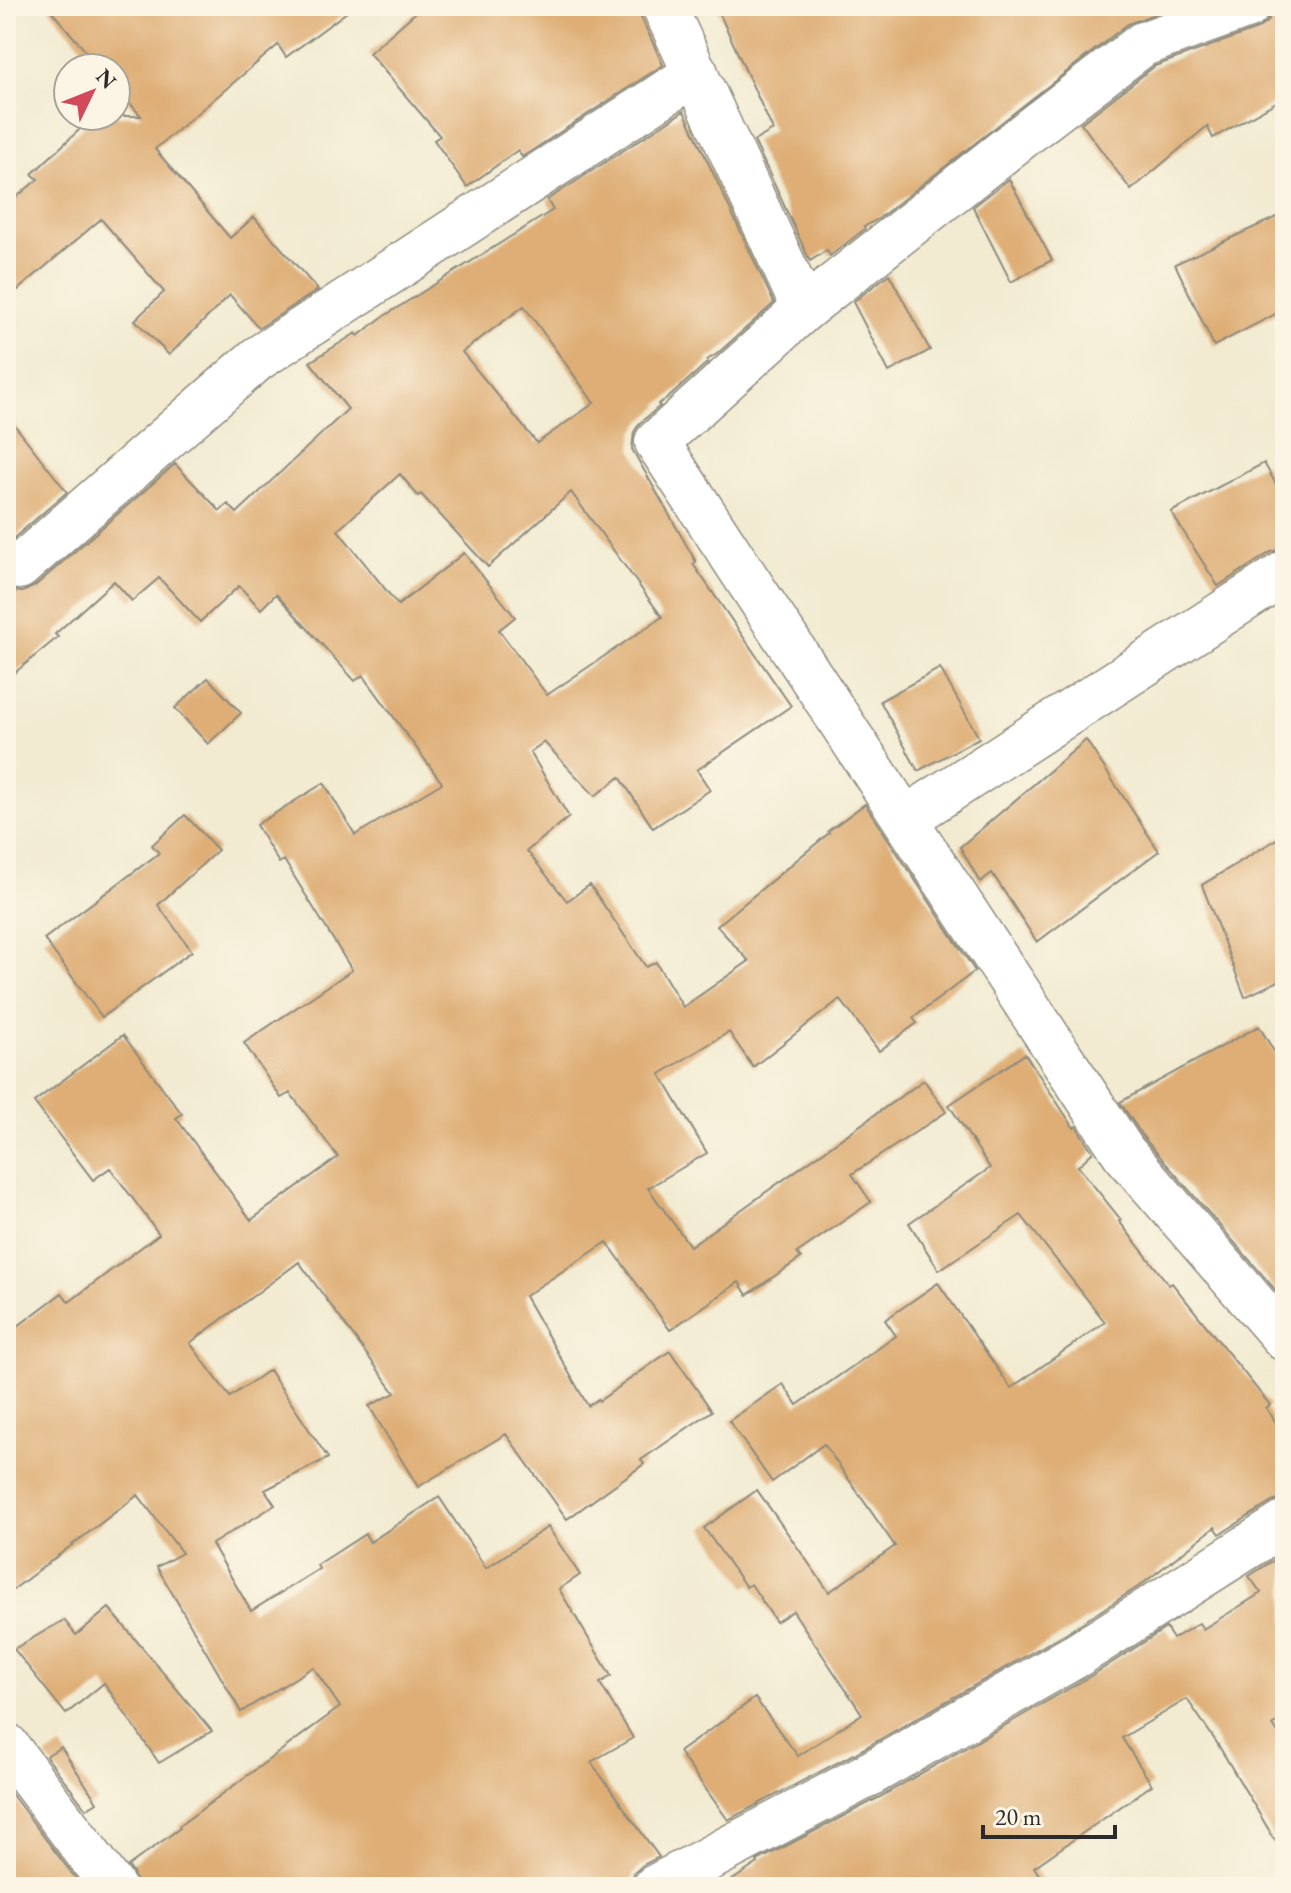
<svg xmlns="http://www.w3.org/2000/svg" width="1291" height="1893" font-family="'EB Garamond',serif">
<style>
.building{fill:#deae76;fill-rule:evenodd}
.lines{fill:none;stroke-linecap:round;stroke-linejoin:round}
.minor-casing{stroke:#8e8b7e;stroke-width:47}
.minor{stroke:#fff;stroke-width:44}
</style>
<rect width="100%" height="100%" fill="#fcf5e5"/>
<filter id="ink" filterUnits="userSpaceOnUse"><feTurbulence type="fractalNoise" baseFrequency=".0125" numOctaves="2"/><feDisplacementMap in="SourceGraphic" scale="16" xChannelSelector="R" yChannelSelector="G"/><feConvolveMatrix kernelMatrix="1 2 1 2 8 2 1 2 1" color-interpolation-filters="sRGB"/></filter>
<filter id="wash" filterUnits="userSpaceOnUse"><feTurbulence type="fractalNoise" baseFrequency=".006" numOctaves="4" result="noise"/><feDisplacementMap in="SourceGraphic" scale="32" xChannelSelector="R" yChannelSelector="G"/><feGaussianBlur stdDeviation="1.8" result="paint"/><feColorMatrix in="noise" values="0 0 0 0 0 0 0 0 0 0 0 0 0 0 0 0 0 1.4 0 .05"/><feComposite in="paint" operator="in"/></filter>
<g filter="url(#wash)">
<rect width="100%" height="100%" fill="#f2ebd2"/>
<g id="blocks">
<g class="building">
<polygon points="47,6 355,6 286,57 278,45 155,149 230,238 254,217 318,290 259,328 230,295 169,355 135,320 164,292 101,219 6,300 6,206 38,179 32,174 94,116 141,116 116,87 116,68 100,68"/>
<polygon points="423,6 636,6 663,65 522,157 518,150 467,187 434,140 440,136 369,53"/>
<polygon points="716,6 1175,6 1128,24 878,219 864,227 865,229 830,256 827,250 810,261 754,141 773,130"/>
<polygon points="1272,6 1285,30 1285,97 1213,138 1207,126 1131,190 1081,123 1155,66 1257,29 1268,21 1272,11"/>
<path d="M684,111L774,303L717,354L707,360L708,362L668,398L658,404L660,406L640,423L634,432L632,449L696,562L693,564L791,706L697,770L710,790L653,828L620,777L595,796L544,742L530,752L569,817L527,851L567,901L590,885L646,967L656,962L683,1007L749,961L717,926L829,833L828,831L865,804L975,971L913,1018L917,1023L879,1051L840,999L753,1067L729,1032L660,1074L707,1153L648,1188L690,1246L924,1080L946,1112L852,1174L871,1202L797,1253L801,1258L747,1295L739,1282L670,1330L607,1242L525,1296L588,1406L598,1399L599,1401L670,1351L712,1411L641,1460L644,1464L567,1519L506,1434L418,1487L369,1406L395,1393L299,1262L190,1343L230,1397L269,1370L328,1458L265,1490L275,1505L212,1544L251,1611L319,1569L317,1565L365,1534L370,1542L439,1497L486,1568L548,1527L580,1575L559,1589L611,1676L600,1683L633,1738L591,1762L659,1857L643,1865L634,1873L630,1887H137L133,1873L128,1866L180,1828L179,1826L340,1707L313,1667L241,1712L157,1567L182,1553L138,1495L6,1595V1335L62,1293L69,1302L159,1234L110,1168L93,1180L34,1102L123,1035L182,1114L176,1118L251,1220L338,1157L290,1093L281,1098L244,1043L352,970L284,860L279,863L256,825L324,783L355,835L442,783L363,675L355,681L276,594L261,609L239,586L200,622L159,578L132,601L114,581L55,634L58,637L6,680V587L12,591L23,592L35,586L175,464L220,511L228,504L237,513L348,409L310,362L356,333L358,336L381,318L553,210L547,200ZM524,306L594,403L537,443L462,352ZM400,474L418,496L421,494L488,567L571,492L662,617L547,695L499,630L515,617L464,553L398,605L338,530Z"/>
<polygon points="1009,179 1052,260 1011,282 973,207"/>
<polygon points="1285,213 1285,309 1214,346 1175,264"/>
<polygon points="889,274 930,350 889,372 853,302"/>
<polygon points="6,414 67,492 6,545"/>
<polygon points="1264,463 1285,500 1285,548 1271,552 1218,586 1171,512"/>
<polygon points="940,668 979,738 918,771 880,701"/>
<polygon points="208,678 241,713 208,744 175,708"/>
<polygon points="1086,740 1159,851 1037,942 992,873 980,882 960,847"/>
<polygon points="185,815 218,850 158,905 192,951 102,1017 44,939 159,853 152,845"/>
<polygon points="1285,834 1285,978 1245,997 1202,885"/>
<polygon points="1259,1026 1285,1070 1285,1301 1144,1138 1120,1102"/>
<polygon points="1025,1054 1074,1128 1076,1126 1093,1152 1078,1166 1121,1220 1119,1221 1169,1285 1172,1283 1270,1405 1266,1408 1285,1435 1285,1498 1272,1502 1220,1534 1215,1527 1141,1585 1066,1633 854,1754 728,1820 679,1752 755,1698 798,1756 862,1714 793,1611 776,1622 751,1584 746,1587 704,1528 757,1490 829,1592 895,1546 824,1444 772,1482 729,1421 783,1384 797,1405 896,1336 885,1320 938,1283 1011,1388 1105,1322 1021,1215 939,1270 909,1223 990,1168 949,1105"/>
<polygon points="1285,1553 1285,1717 1273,1725 1285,1745 1285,1857 1217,1743 1187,1699 1122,1738 1152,1785 1034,1867 1047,1887 722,1887 758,1863 757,1861 878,1798 1091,1676 1166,1628 1173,1639 1199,1623 1203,1629 1261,1593 1249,1576"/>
<polygon points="109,1608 212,1731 159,1763 104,1683 66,1714 14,1649 64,1620 76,1635"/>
<polygon points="61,1747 97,1802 86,1809 46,1756"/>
<polygon points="6,1787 82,1887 6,1887"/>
</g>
</g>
</g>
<g filter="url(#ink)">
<use href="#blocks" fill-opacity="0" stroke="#8e8b7e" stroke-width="2"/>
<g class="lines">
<defs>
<g id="minor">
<polyline points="664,6 804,309"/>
<polyline points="1248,6 1143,44 1038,124 804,309 657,442 1124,1153 1285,1339"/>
<polyline points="19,567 257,359 696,73"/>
<polyline points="905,819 1285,573"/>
<polyline points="6,1745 113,1887"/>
<polyline points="655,1887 866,1776 1079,1654 1285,1523"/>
</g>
</defs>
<use href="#minor" class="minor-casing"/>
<use href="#minor" class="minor"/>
</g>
</g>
<rect width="1291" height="1893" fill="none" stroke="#fcf5e5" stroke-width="32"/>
<g transform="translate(92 92) rotate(47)"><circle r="38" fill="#fcf5e5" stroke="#a8a49b" stroke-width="2"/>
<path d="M0-6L14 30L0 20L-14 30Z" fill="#d1495b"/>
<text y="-12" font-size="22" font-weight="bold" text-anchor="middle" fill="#2b2b2b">N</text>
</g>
<path d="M983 1825v12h132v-12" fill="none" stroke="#2b2b2b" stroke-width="4"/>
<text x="995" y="1825" font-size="24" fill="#2b2b2b" stroke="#fcf5e5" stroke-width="6" paint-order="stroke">20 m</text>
</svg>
